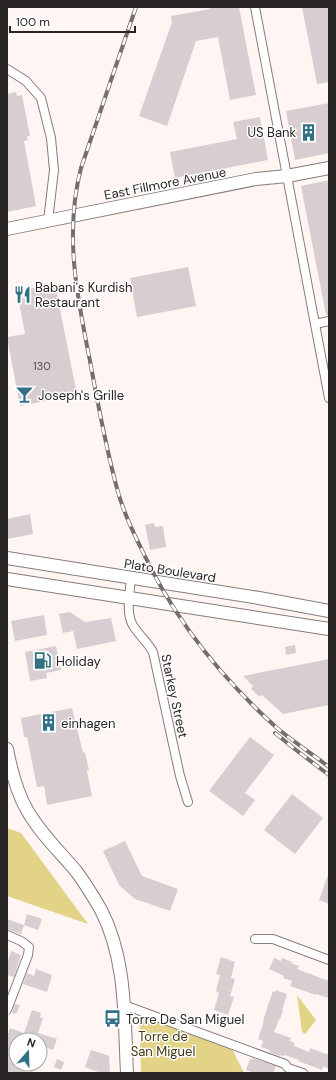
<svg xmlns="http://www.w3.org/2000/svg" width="336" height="1080" font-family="'DM Sans',sans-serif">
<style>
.green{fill:#e2d386}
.building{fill:#d8cdd0}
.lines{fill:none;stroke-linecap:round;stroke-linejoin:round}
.street-casing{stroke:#867c79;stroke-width:10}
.secondary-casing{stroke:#867c79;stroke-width:14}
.street{stroke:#fff;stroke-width:8}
.secondary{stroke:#fff;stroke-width:12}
.rail-casing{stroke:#756e6e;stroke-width:4}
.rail{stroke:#fff;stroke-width:2.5;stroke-dasharray:8;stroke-linecap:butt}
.labels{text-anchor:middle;stroke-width:3;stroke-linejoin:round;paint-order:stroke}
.number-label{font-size:11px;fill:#564f50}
.poi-label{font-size:13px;fill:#2a2525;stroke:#fff;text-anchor:start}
.street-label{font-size:13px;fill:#2a2525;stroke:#fff}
.park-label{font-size:13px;fill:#40380f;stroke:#fff}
</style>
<rect width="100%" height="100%" fill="#fff5f3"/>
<g class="green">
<polygon points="7,828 21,833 88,924 7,896"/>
<polygon points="297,995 316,1020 305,1034 302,1032"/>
<polygon points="139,1010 229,1043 244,1073 141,1073"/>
</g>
<g class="building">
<polygon points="210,7 239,7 256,95 230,100 218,37 196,41 167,126 139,116 172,22 171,16 210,9"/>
<polygon points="302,7 329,7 329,82 317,84"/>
<polygon points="16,92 17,96 22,95 30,136 27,136 28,140 24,141 36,206 7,212 7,189 8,189 7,182 7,94"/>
<polygon points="329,103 329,153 295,160 286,111"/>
<polygon points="260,117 268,160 175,178 170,152 237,139 233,122"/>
<polygon points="329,180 329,315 326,315 301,186"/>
<polygon points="188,267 196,306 137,317 130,278"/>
<polygon points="55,284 77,395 20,406 7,337 25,334 17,291"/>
<polygon points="30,514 33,534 7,539 7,519"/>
<polygon points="154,523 155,527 163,526 166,547 150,550 145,525"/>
<polygon points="70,612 85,622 111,618 116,641 77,649 73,631 63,633 59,614"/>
<polygon points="44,615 47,635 15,641 11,621"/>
<polygon points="295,645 296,653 286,655 285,647"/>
<polygon points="56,646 61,670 46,673 47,678 30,681 25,652"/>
<polygon points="329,659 329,705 283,714 262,695 260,697 251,689 253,686 243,676"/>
<polygon points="72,708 83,753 85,752 89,770 87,771 92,796 47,805 44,786 37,787 27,737 24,737 21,718"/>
<polygon points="250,737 274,755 245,793 255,800 243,816 209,791"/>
<polygon points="292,794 323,818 295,854 264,830"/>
<polygon points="125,841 142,876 178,889 170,911 135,899 119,885 103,851"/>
<polygon points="328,875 329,875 329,904 319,900"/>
<polygon points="27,914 42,919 38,930 24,925 21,934 7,930 7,919 24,925"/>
<polygon points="11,951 21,955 14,977 7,975 7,964"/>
<polygon points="221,957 235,962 231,978 235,979 230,996 234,997 228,1015 214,1010 219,993 216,991 220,975 216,974"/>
<polygon points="274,958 281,961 282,958 292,962 291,963 299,966 297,969 329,981 329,998 316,994 316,995 290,986 292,981 283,978 284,976 269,969"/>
<polygon points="36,969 52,975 47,992 23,984 27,973 34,976"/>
<polygon points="276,990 287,994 282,1011 283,1011 280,1020 279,1019 274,1032 291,1038 290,1041 295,1043 294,1046 309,1052 310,1048 329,1055 329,1069 323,1066 322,1070 298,1061 299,1060 285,1055 284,1056 280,1055 280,1056 269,1052 270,1050 261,1047 263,1041 258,1039 264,1021 263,1021 268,1005 273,991 275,992"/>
<polygon points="15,1004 20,1005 16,1014 12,1013"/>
<polygon points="32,1010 41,1013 40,1017 43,1018 38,1033 57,1039 53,1050 40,1045 40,1040 16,1040 16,1064 28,1064 25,1073 7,1073 7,1036 10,1028 24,1033"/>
<polygon points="91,1050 109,1056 110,1073 101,1073 85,1067"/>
<polygon points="252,1058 276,1066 273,1073 254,1073 246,1070 250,1059 251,1060"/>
<polygon points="57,1059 64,1062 61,1070 54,1067"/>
</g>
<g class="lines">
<defs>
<g id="street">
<polyline points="255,7 329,398"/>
<polyline points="7,69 26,81 41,98 51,138 54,170 48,221"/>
<polyline points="315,324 329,321"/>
<path d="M131,578C130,592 125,615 134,627C140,636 148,643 153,652L180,776L188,802"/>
<polyline points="7,935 21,941 29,947 28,955 7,1010"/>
<polyline points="255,939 273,939 329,960"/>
<polyline points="124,1005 285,1064 288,1068 303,1073"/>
</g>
<g id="secondary">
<polyline points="7,229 256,179 287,176 329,168"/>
<polyline points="7,558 259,598 329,611"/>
<polyline points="7,579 329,629"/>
<path d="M7,749C11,770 16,791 27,810C40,833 59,851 76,871C85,883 93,896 101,910C127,960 124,1018 127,1073"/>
</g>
</defs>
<use href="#street" class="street-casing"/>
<use href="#secondary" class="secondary-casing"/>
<use href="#street" class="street"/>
<use href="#secondary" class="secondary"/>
<defs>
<g id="rail">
<path d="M136,7L81,168C64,234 77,296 90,361C98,405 106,449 118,492C123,510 131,528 140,546C172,616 219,676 277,728C294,742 312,754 329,767"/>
<polyline points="275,733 296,750 329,775"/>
</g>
</defs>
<use href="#rail" class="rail-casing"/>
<use href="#rail" class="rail"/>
</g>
<defs>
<symbol id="building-bare" viewBox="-9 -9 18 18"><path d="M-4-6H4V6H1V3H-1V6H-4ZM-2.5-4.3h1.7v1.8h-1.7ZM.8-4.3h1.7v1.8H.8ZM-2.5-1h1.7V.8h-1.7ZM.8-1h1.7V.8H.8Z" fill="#317085" stroke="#fff" stroke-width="2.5" paint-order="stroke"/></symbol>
<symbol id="restaurant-bare" viewBox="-9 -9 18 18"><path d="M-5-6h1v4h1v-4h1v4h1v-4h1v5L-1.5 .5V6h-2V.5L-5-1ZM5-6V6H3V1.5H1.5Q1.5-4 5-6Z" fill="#317085" stroke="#fff" stroke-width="2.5" paint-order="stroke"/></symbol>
<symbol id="bar-bare" viewBox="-9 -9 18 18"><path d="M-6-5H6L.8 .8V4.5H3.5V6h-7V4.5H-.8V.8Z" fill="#317085" stroke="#fff" stroke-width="2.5" paint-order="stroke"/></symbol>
<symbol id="fuel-bare" viewBox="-9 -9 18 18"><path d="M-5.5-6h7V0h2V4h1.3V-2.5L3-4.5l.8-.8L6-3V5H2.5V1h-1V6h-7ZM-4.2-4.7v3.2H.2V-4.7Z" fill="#317085" stroke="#fff" stroke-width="2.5" paint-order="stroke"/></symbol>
<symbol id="bus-bare" viewBox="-9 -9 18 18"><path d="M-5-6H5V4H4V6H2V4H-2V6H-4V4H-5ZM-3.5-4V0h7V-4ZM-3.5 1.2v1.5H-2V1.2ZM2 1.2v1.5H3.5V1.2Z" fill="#317085" stroke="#fff" stroke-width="2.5" paint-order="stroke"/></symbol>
</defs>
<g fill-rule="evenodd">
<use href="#building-bare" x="296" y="120" width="25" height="25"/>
<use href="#restaurant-bare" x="10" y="282" width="25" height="25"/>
<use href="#bar-bare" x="12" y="382" width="25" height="25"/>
<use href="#fuel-bare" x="30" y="648" width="25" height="25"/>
<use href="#building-bare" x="36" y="710" width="25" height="25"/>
<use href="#bus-bare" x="100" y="1006" width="25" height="25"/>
</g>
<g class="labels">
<g class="number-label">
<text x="42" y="370">130</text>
</g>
<g class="poi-label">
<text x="296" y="137" text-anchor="end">US Bank</text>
<text x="35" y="292">Babani's Kurdish<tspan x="35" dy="15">Restaurant</tspan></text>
<text x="38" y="400">Joseph's Grille</text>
<text x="56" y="666">Holiday</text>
<text x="61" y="728">einhagen</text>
<text x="126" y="1024">Torre De San Miguel</text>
</g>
<g class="street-label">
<text transform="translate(165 183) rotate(-11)" y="5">East Fillmore Avenue</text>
<text transform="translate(170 570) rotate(9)" y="5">Plato Boulevard</text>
<text transform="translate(175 696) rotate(78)" y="5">Starkey Street</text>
</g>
<g class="park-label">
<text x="163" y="1041">Torre de<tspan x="163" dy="15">San Miguel</tspan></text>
</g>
</g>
<rect width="336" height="1080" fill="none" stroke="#2a2525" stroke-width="16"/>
<g transform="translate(28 1052) rotate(20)"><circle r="19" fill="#ffffff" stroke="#aaa8a8"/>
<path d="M0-3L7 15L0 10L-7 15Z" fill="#317085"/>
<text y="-6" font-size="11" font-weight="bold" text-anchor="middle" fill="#2a2525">N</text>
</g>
<path d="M10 26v6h125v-6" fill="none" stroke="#2a2525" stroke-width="2"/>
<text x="16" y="26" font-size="12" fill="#2a2525" stroke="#ffffff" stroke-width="3" paint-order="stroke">100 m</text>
</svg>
